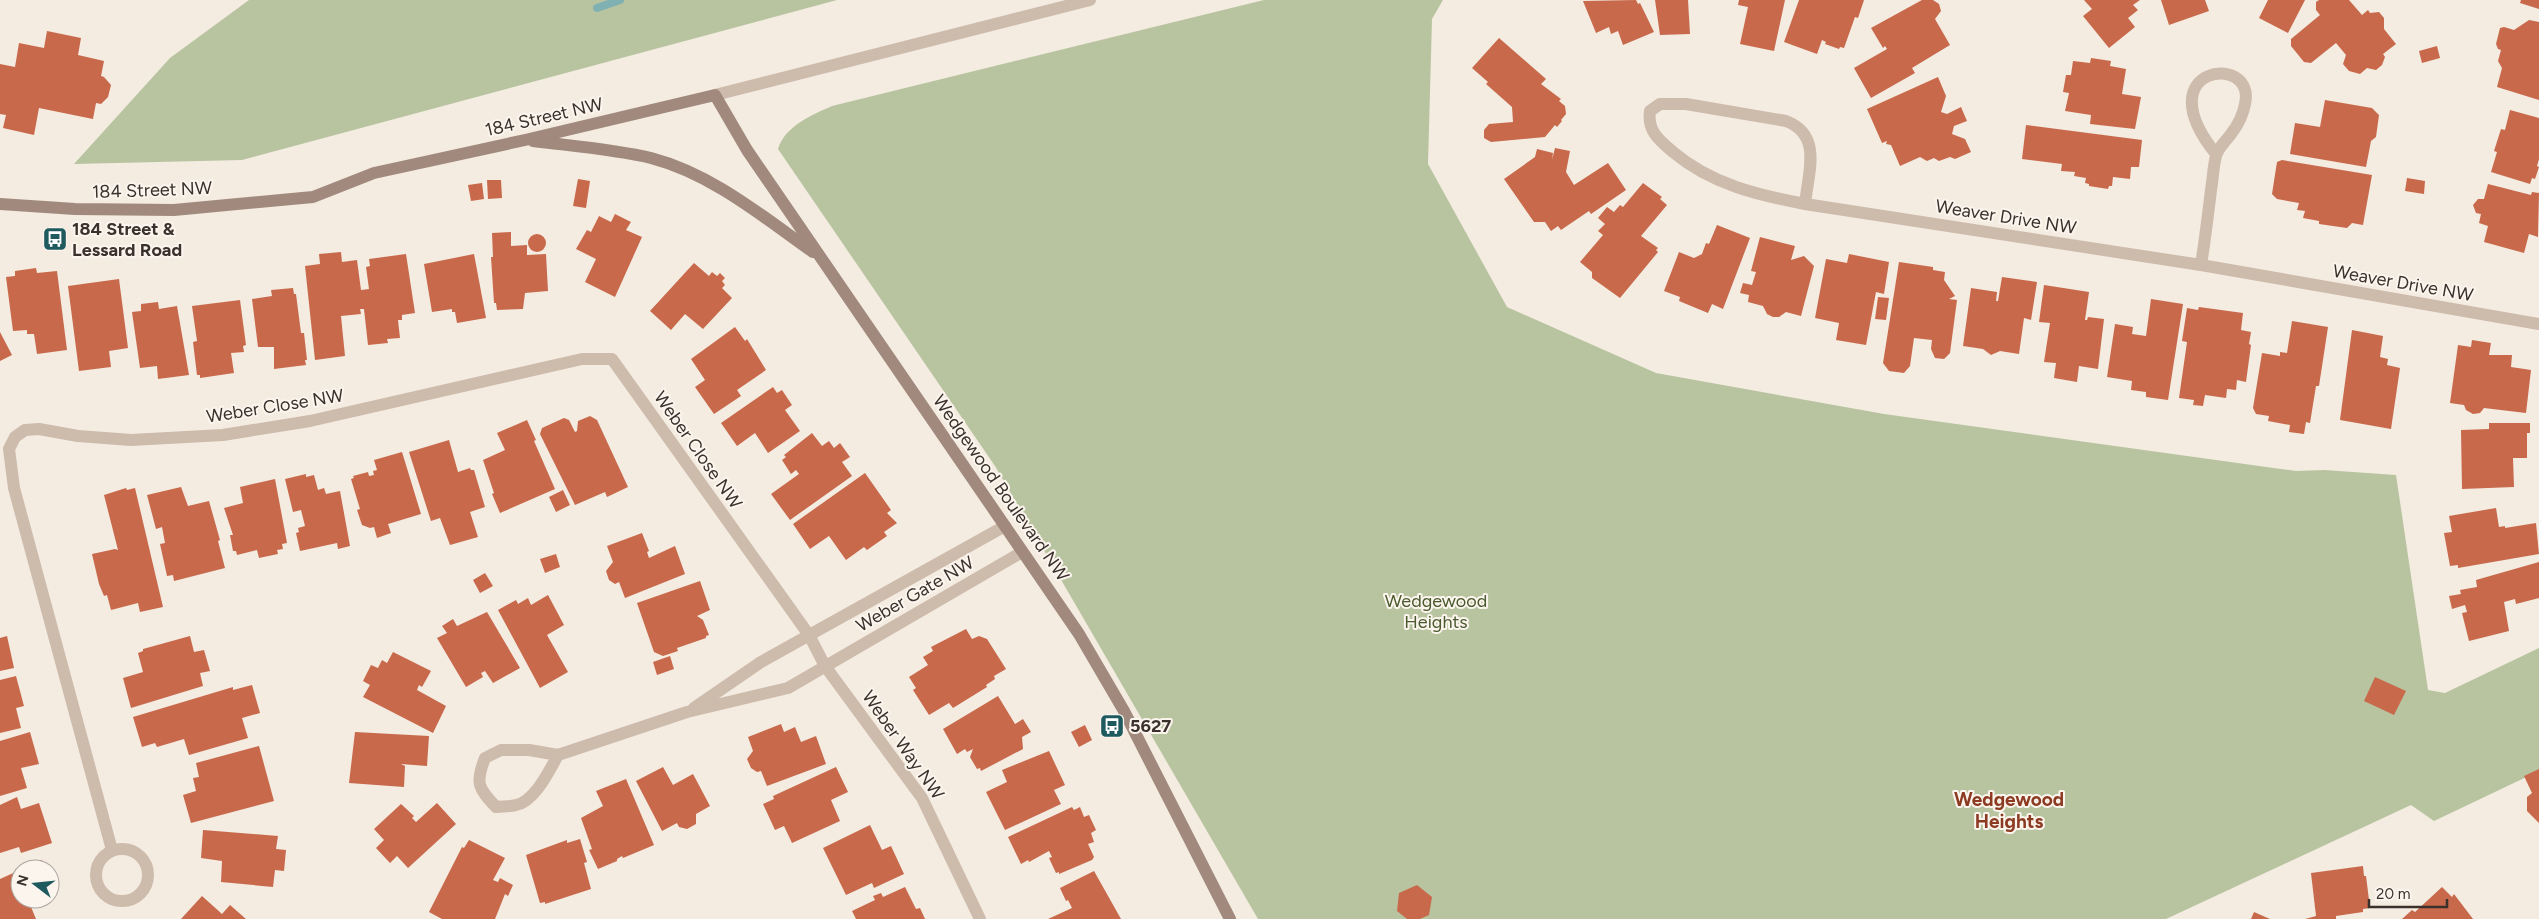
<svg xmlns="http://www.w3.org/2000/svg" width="2539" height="919" font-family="Figtree,sans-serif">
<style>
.green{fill:#b8c4a0}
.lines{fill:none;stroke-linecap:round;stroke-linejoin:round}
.stream{stroke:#7fb0b2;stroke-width:8}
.building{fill:#c8694b}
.street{stroke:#cdbbac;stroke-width:12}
.secondary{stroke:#a18a7d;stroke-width:12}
.labels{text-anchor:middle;stroke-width:4;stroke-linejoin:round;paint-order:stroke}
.street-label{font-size:18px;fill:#3b302b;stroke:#fbf5ee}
.poi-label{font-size:18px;font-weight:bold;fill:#3b302b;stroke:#fbf5ee;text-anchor:start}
.park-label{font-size:18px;fill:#4a5a2e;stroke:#fbf5ee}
.neighbourhood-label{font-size:19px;font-weight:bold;fill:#8c3b22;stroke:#fbf5ee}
</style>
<rect width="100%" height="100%" fill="#f4ebe1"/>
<g class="green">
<polygon points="249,0 837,0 242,160 74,164 170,58"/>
<path d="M1264,0H1443L1432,19L1428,164L1507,307L1656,373L1884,414L2296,471L2324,470L2396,475L2428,690L2445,693L2539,648V771L2434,821L2411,805L2166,919H1258L995,466L778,149C785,126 812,115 832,106Z"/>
</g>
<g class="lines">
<polyline class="stream" points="597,8 620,0"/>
</g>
<g class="building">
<polygon points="1636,0 1638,4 1640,3 1654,32 1623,45 1618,31 1611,34 1609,27 1596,33 1583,1"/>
<polygon points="1655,0 1688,0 1690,34 1660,35"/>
<polygon points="1739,0 1785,0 1774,51 1740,44 1748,7 1738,5"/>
<polygon points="1799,0 1864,0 1858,18 1855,17 1844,48 1840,47 1839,49 1825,44 1826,42 1822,40 1817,54 1784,42"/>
<polygon points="1922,0 1933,0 1939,4 1941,11 1935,19 1950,45 1912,68 1915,73 1871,98 1854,68 1887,49 1885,46 1883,48 1871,28"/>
<polygon points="2084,0 2140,0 2133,5 2138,10 2128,18 2135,27 2109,48 2083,16 2092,9"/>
<polygon points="2161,0 2205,0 2209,11 2169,25"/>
<polygon points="2268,0 2305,0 2288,33 2259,18"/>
<polygon points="2319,0 2349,0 2362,15 2368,10 2370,13 2379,12 2384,18 2384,29 2396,44 2383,54 2385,57 2382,65 2376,70 2367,68 2360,74 2349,71 2343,64 2346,55 2336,43 2311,63 2304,62 2291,46 2291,39 2320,15 2316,10 2316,2"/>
<polygon points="2521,0 2539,0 2539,9 2520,3"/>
<polygon points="2529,20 2539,22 2539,100 2497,87 2502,68 2498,61 2501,50 2498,49 2496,44 2500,28 2504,27 2514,30"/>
<polygon points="47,31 81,38 78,55 104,61 101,76 104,77 111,85 108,97 101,104 96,103 93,119 39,108 34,135 3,128 6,115 0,114 0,64 15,67 19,43 44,48"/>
<polygon points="1499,38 1546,79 1541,84 1561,99 1559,101 1565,106 1566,114 1561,120 1562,121 1557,127 1555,125 1545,137 1491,142 1484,138 1484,130 1489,124 1513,122 1512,107 1486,84 1488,82 1472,68"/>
<polygon points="2437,46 2440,58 2422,63 2419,51"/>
<polygon points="2091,58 2111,61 2110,66 2126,69 2122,94 2141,97 2135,129 2090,124 2091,115 2065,111 2069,93 2063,92 2066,75 2071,75 2073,61 2090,63"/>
<polygon points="1938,77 1946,96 1941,112 1947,114 1961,107 1967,121 1954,126 1952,134 1965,139 1971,152 1955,159 1950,157 1939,161 1934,158 1927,161 1920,157 1900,166 1891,145 1886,144 1887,141 1882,143 1867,109"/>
<polygon points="2325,100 2372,108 2379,115 2376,137 2371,141 2366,167 2290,154 2295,123 2320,127"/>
<polygon points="2510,110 2539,118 2539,159 2537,166 2539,167 2535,179 2532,178 2530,184 2491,172 2497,152 2494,151 2501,129 2505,130"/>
<polygon points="2026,125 2142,140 2139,167 2131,167 2130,179 2113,177 2112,186 2109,186 2108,189 2089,186 2089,184 2085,183 2086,178 2074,176 2075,172 2061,171 2062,164 2022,159"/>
<polygon points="1555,148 1570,151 1566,172 1574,185 1608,163 1626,190 1591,214 1589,211 1561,230 1558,226 1551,231 1545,222 1534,222 1504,179 1535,157 1537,149 1553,153 1552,160"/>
<polygon points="2282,160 2372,175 2363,225 2352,223 2347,228 2319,224 2319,221 2303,218 2305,211 2297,210 2299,203 2277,199 2272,194 2277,162"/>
<polygon points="2407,178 2425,181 2424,194 2405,191"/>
<polygon points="578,179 590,181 586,208 573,206"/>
<polygon points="487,180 501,180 502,198 488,199"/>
<polygon points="482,183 484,199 471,201 468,185"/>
<polygon points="1643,183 1662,197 1660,199 1667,205 1641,236 1658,248 1656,250 1658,252 1620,298 1592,278 1592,272 1580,262 1603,235 1598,231 1605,224 1598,218 1607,207 1614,212 1620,205 1623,207"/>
<polygon points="2488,184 2531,195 2532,192 2539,193 2538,237 2529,234 2524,253 2484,242 2488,226 2479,223 2481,214 2476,213 2473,205 2478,199 2484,199"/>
<polygon points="615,214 631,222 626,230 642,237 615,297 585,282 596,259 576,249 587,230 591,232 599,216 611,222"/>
<polygon points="1717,225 1750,238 1723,309 1712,304 1708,313 1679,301 1680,297 1664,291 1679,252 1694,258 1702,254 1706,243 1709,244"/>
<polygon points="511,232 511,246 527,245 527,255 546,254 548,291 525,293 523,309 497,310 496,303 494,303 491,257 493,257 492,233"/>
<circle cx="537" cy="243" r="9"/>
<polygon points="1760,237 1795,246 1791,260 1804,256 1814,266 1801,316 1786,312 1779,317 1773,317 1767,314 1763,306 1748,302 1749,295 1740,293 1743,283 1752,285 1756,272 1751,271"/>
<polygon points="341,252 342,262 357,260 361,290 369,289 366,267 370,266 369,259 406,254 415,313 402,315 402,320 398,320 400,338 387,339 388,343 368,345 364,309 360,309 361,314 341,316 345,356 315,360 305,266 320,264 319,254"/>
<polygon points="474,254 486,318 457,323 455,312 452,312 452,309 432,312 424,264"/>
<polygon points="1849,254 1889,262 1884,294 1876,292 1866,345 1836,340 1839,323 1815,318 1826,259 1847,263"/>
<polygon points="1899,262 1933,267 1933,270 1945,272 1944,280 1955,296 1949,299 1957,300 1950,353 1944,359 1935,358 1931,349 1932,340 1914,338 1910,366 1904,373 1889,371 1883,363"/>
<polygon points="694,263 709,276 712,272 717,276 720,273 725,278 722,281 725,285 722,288 732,298 703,329 685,314 671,330 650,311"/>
<polygon points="36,268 37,273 57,271 67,350 37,354 34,334 27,334 27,330 13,331 6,277 15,276 15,271"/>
<polygon points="2002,277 2037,282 2031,320 2024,318 2019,354 2000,351 1991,355 1983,349 1963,346 1971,288 1997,292 1996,301 1998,301"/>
<polygon points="119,279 128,348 109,351 111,367 79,371 68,286"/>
<polygon points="2044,285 2089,292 2085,320 2087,320 2088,317 2104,319 2098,369 2079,366 2077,382 2054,378 2056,363 2044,362 2050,323 2039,322"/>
<polygon points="293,288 294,294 296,294 301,333 304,333 307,360 305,360 306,365 274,369 274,347 258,347 252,299 272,296 271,290"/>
<polygon points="1878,297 1889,298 1886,320 1875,319"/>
<polygon points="2151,299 2183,304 2168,400 2146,397 2146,392 2131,390 2132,381 2107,377 2115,324 2133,327 2132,334 2146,336"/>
<polygon points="240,300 246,345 243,346 244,352 231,353 234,373 200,378 200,375 197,375 193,342 197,341 192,306"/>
<polygon points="158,302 159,309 177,306 189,375 158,379 157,366 140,368 132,312 141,311 141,304"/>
<polygon points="2199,307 2243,313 2241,330 2251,332 2249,344 2251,345 2246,382 2237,380 2236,390 2227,389 2226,398 2205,395 2203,406 2193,405 2194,400 2179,398 2187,342 2182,341 2187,308 2198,310"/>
<polygon points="2292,321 2328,327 2319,386 2316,386 2310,423 2306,422 2304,434 2289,432 2290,425 2268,421 2269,416 2256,414 2253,408 2262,353 2280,356 2280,352 2287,353"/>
<polygon points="735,327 745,341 747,339 766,370 737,390 741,396 714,414 695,387 705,380 691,359"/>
<polygon points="2352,330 2383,336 2380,357 2388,359 2387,365 2400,368 2391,429 2340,420"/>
<polygon points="0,332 12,355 0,361"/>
<polygon points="2472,340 2491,343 2489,355 2512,355 2511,367 2531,370 2526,413 2484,408 2480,413 2473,414 2466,410 2464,405 2450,403 2458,345 2471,347"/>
<polygon points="773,387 777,393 782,390 792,405 785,410 800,431 768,453 755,433 737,446 721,423"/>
<polygon points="590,416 597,420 628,487 607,497 605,492 575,505 540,434 542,428 564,418 569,420 575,432 577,431 578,421"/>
<polygon points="527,420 536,440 534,441 555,489 500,513 492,494 494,493 483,460 505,450 497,433"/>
<polygon points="2489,423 2530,423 2530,433 2527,433 2527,458 2513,458 2514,487 2462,489 2461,430 2489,429"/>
<polygon points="812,433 822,446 829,441 834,448 840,443 850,457 842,462 852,476 790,520 771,494 799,474 796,470 791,474 782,460 786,457 784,455"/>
<polygon points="449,440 458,472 470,468 471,470 474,470 485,507 470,512 478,537 450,545 440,518 431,521 409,452"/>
<polygon points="402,452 421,514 388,524 391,533 377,538 374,527 370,528 362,525 357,510 360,509 351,479 354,478 353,476 368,472 369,476 374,475 373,471 377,470 374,460"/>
<polygon points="865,473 891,510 887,513 897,523 884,532 887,536 867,550 864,547 846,560 829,536 810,549 793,524"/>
<polygon points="306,474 306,477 314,475 318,490 324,488 326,494 340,491 350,546 338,549 337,543 300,551 296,533 299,532 298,528 305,526 301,510 293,512 285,479"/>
<polygon points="275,479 287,543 282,544 283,549 277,550 278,554 259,558 257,550 237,555 236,551 233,551 230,535 233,535 224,508 243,503 240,487"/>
<polygon points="181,487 188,506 209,501 220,540 218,541 225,568 174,581 173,575 167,576 160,544 165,543 162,527 156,529 147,495"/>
<polygon points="126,488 127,490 135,488 163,607 140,612 138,603 111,610 107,595 104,596 99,584 92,554 115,549 118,550 104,495"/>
<polygon points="563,490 570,505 556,512 549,497"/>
<polygon points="2496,508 2499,527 2505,526 2505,528 2536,523 2539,554 2458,568 2458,565 2450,566 2444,533 2452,532 2449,516"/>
<polygon points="642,533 649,551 647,552 649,558 675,546 685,574 625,598 619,582 615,584 609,580 606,571 613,562 607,546"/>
<polygon points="556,554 560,567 545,573 540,559"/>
<polygon points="2539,562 2539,598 2516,604 2515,599 2504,602 2509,631 2469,641 2462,613 2467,612 2465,605 2452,609 2449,596 2461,594 2460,590 2477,587 2476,580"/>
<polygon points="485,573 493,586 480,593 473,580"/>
<polygon points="700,581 710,610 697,616 703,620 709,635 706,636 706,638 677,648 678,651 663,656 654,652 637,603"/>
<polygon points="548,595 564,625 547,635 568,672 540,688 498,610 516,600 518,604 528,598 531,605"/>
<polygon points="487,612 520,668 493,683 485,671 481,673 483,677 466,687 437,638 447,633 442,626 453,619 457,626"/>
<polygon points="966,629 972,639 979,636 987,639 1006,669 994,676 995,679 986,685 987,687 953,708 949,703 929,715 913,690 916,688 909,677 928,665 923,657 933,651 931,647"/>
<polygon points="7,636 14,668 0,671 0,638"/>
<polygon points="190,636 194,652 204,650 210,671 200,673 203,686 131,708 123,678 143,672 138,653 143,651 143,649"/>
<polygon points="393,652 431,671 422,687 419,685 417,690 446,706 433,733 363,697 370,685 363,681 371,665 378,668 382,660 387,663"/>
<polygon points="670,656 674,669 657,675 653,662"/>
<polygon points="16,676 24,706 16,708 21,728 0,733 0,680"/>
<polygon points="2375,677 2406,691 2394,715 2364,701"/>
<polygon points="252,685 260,713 242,718 248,738 189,755 184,739 157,747 155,743 142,747 133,717 233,687 233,690"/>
<polygon points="998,696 1015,724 1023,719 1031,732 1022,737 1023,749 981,771 980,768 977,769 970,757 973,749 967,752 965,749 957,754 943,729"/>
<polygon points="781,724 784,732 795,727 801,742 816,736 826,764 767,786 761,771 757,772 751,768 747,759 753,751 748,737"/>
<polygon points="1085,725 1092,740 1079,747 1071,732"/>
<polygon points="30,732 39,764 21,768 27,788 0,796 0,741"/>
<polygon points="355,732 429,736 427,766 401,764 405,766 404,787 349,783"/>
<polygon points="259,746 274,801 191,823 183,795 196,791 193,778 199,777 196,763"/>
<polygon points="1049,751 1065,785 1054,790 1061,804 1005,830 986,792 1007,782 1002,770"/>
<polygon points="663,767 673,785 693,774 710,806 696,814 696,824 687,829 679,827 677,823 662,831 636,781"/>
<polygon points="836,767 848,792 831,800 840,821 792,843 784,826 775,830 763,804 774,799 773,796"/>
<polygon points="2539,769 2539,823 2527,811 2527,797 2532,793 2524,776"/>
<polygon points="626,779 654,845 623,858 622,856 617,859 617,861 598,869 589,850 592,849 581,818 603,806 596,791"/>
<polygon points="17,797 21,809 39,803 52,843 21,853 19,847 0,853 0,805"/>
<polygon points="437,803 456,824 408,868 397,856 390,863 376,848 384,840 374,829 401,804 414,816 412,818 416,822"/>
<polygon points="1072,807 1074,810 1080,807 1084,817 1089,815 1096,830 1091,833 1094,842 1088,844 1094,857 1092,860 1059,874 1059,872 1056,873 1049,858 1052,857 1049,851 1029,862 1028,860 1021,864 1008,837"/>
<polygon points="870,825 882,850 891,846 904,874 874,888 872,883 846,895 823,848"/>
<polygon points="203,830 278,836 276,849 286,850 284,871 275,870 273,887 221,882 222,861 201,858"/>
<polygon points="580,839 587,862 584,863 591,889 545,904 545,902 540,903 526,855 567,840 567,843"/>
<polygon points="469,840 505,858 493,880 498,882 500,878 513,885 508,896 505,894 495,919 442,919 429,912 462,847 464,848"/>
<polygon points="42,860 45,869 24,869 30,867 29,865"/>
<polygon points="2363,866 2364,876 2366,876 2370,908 2363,909 2363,912 2336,916 2336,919 2305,919 2316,916 2311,873"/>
<polygon points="20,870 20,899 35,899 37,905 31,907 36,919 0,919 0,879"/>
<polygon points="1094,871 1121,919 1048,919 1072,908 1068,900 1066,901 1060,888"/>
<polygon points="1417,885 1432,897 1429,915 1420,919 1407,919 1397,911 1399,893"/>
<polygon points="905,887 916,909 920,908 925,919 856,919 852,911 875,900 873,896 881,893 883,897"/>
<polygon points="2442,887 2452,897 2454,894 2473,919 2402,919 2412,910 2415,912"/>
<polygon points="202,896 222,914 230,905 246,919 181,919"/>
<polygon points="2254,912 2270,919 2251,919"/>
</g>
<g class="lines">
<g class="street">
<polyline points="715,95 1090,0"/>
<path d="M1805,204C1808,173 1823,135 1786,121L1686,104H1660L1650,111C1647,131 1659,140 1673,152C1711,184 1757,195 1805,204L2201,265L2539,324"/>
<path d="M2201,265C2205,240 2208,215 2211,190C2213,179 2213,167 2216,156C2218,148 2226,141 2231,134C2238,125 2243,115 2245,104C2257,52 2144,65 2216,154"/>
<polyline points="694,708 761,662 1005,526"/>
<path d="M558,755C549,771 535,801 516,805C510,807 502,806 496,807C478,788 475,783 485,758L501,750H529L558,755L687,712L788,688L1022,552"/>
<circle cx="122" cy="875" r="26"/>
<polyline points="112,850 14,488 9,449 15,437 25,430 39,429 78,436 131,440 223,435 310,421 582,359 612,359 809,635 825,666 922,798 980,919"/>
</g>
<g class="secondary">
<path d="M533,141C572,146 613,149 651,158C712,174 762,216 813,252"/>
<polyline points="0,204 75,209 174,210 313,197 374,173 525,140 715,95 747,150 1079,634 1124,711 1230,919"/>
</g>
</g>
<defs>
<symbol id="bus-square" viewBox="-11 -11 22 22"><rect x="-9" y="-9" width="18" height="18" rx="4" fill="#1f5a5e" stroke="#fbf5ee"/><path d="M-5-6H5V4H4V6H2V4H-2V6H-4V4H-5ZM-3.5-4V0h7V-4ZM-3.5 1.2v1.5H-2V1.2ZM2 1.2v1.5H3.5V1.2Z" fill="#fff"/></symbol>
</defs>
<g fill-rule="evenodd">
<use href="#bus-square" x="41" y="225" width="28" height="28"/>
<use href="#bus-square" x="1098" y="712" width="28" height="28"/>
</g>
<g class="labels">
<g class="street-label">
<text transform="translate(544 117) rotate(-13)" y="6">184 Street NW</text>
<text transform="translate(152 190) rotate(-2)" y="6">184 Street NW</text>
<text transform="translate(2006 217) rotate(9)" y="6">Weaver Drive NW</text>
<text transform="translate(2403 283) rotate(10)" y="6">Weaver Drive NW</text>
<text transform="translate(275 406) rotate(-9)" y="6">Weber Close NW</text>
<text transform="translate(698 450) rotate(55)" y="6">Weber Close NW</text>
<text transform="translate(1001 488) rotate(55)" y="6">Wedgewood Boulevard NW</text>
<text transform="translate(915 594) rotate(-30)" y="6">Weber Gate NW</text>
<text transform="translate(903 745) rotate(55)" y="6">Weber Way NW</text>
</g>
<g class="poi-label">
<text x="72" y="235">184 Street &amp;<tspan x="72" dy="21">Lessard Road</tspan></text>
<text x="1130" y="732">5627</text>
</g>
<g class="park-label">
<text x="1436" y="607">Wedgewood<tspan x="1436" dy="21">Heights</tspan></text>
</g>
<g class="neighbourhood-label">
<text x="2009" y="806">Wedgewood<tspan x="2009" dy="22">Heights</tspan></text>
</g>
</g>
<g transform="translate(35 884) rotate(286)"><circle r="24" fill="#fbf5ee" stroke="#aea6a0"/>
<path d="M0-4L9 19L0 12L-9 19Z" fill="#1f5a5e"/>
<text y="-8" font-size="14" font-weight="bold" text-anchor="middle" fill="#3b302b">N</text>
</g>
<path d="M2369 899v8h78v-8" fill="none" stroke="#3b302b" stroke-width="2.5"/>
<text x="2376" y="899" font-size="15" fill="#3b302b" stroke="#fbf5ee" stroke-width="4" paint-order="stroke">20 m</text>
</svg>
